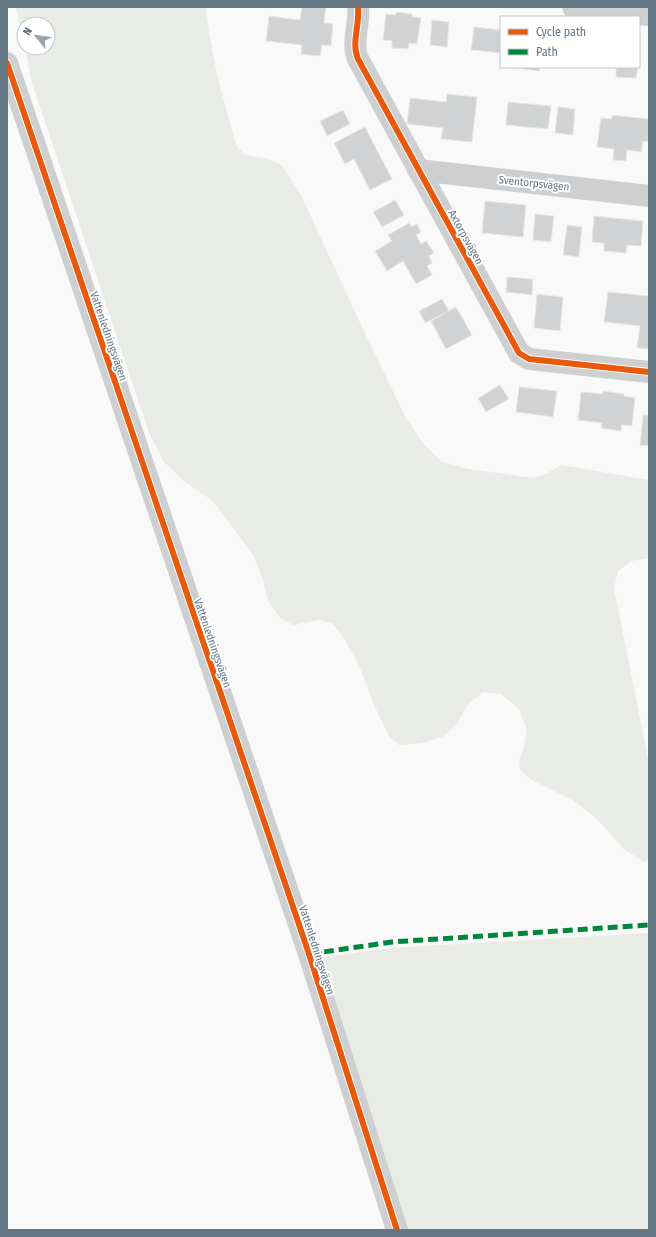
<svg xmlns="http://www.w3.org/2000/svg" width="656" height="1237" font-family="'Fira Sans Condensed',sans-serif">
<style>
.green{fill:#e8ebe6}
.building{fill:#d0d2d3;stroke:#e8e8e8}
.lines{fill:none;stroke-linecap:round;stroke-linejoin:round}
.minor{stroke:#cecfd0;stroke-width:22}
.quiet{stroke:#00873e;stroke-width:5;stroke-dasharray:10 5;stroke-linecap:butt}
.cycleway-casing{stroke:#fff;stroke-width:8}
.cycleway{stroke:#e8590c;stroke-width:6}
.labels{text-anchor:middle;stroke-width:4;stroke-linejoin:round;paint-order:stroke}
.street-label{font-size:11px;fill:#657683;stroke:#fff}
</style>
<rect width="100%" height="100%" fill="#f9f9f9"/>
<g class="green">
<polygon points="16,7 206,7 209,33 217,75 236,145 245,155 268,159 282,165 301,195 362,327 406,418 423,443 442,462 468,469 533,478 546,474 561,465 649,480 649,558 631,561 618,571 614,588 649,763 649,860 644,862 624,849 596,818 574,801 532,780 520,770 519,760 524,747 527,730 519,709 501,694 483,692 467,705 456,726 442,737 422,743 399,745 389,736 374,705 359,665 344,638 332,623 319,620 293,625 280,618 268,601 263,580 253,555 235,530 213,501 184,481 164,462 149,433 32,83 25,48 48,48 48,24 24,24 24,45"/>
<polygon points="649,933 649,1230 406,1230 317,958 390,948"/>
</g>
<g class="building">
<polygon points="302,7 326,7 324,23 333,24 331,46 322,45 320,56 301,54 302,45 266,41 269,16 300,20"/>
<polygon points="396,12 412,14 412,17 421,18 417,44 409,43 408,49 392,48 392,41 383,40 386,14 396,15"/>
<polygon points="432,20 449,22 447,47 430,45"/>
<polygon points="474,27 501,30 501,53 471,50"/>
<polygon points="509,67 540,67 539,71"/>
<polygon points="616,67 638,67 636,78 616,77"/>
<polygon points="447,94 477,97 472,142 441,139 443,128 407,124 410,98 446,102"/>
<polygon points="508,102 551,106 548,129 506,125"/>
<polygon points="558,107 575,109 573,135 555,133"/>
<polygon points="343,110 350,124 327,136 320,121"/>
<polygon points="612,115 649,119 648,142 643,141 641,152 627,150 626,161 613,160 614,149 597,147 601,118 612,119"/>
<polygon points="365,127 392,179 370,190 354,159 345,164 334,143"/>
<polygon points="395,200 404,215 382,227 373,212"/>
<polygon points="485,201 526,205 523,237 482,233"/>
<polygon points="535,214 554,216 551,242 533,240"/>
<polygon points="594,216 643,221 641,246 627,245 626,253 604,251 604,243 592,242"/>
<polygon points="409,223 412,227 417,224 421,232 416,235 421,244 426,241 434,253 429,256 432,263 427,266 432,275 416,284 403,261 387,271 375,251 392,241 388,235"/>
<polygon points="567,225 582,227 579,257 563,255"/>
<polygon points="507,277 533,279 532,295 506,292"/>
<polygon points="608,292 649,296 649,349 637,348 640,326 604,322"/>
<polygon points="537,294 563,297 560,331 534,328"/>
<polygon points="442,299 449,311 425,323 419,311"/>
<polygon points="456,307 472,335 446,349 431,321"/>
<polygon points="500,385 509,399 486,412 478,398"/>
<polygon points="519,387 557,391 553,417 516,412"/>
<polygon points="603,391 624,394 624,396 635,398 632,426 622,425 621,431 601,428 602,423 578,420 581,392 603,394"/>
<polygon points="643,415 649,415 649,446 640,445"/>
</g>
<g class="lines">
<g class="minor">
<path d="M358,7C360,25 351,42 358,59L519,353L529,359L649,372"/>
<polyline points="573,7 649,15"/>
<polyline points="7,63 309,954 397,1230"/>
<polyline points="418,170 649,196"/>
</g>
<polyline class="quiet" points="309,954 392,942 649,925"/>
<defs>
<g id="cycleway">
<path d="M358,7C360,25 351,42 358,59L519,353L529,359L649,372"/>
<polyline points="7,63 309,954 397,1230"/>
</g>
</defs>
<use href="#cycleway" class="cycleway-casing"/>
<use href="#cycleway" class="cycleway"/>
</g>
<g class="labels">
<g class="street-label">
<text transform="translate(534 183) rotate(6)" y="4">Sventorpsvägen</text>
<text transform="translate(466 237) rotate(61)" y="4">Axtorpsvägen</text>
<text transform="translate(109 336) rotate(71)" y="4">Vattenledningsvägen</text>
<text transform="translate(213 643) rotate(71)" y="4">Vattenledningsvägen</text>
<text transform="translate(317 950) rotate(72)" y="4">Vattenledningsvägen</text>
</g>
</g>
<rect width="656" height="1237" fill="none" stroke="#657683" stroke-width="16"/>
<rect x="500" y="16" width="140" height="52" fill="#ffffff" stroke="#c1c8cd"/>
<rect x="508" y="29" width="20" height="6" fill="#e8590c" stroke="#c1c8cd"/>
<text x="536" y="36" font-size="12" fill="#657683">Cycle path</text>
<rect x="508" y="49" width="20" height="6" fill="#00873e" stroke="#c1c8cd"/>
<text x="536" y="56" font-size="12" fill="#657683">Path</text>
<g transform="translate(36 36) rotate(299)"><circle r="19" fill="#ffffff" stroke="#c1c8cd"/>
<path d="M0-3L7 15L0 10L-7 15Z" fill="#99a4ac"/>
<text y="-6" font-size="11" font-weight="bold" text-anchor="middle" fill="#657683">N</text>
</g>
</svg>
